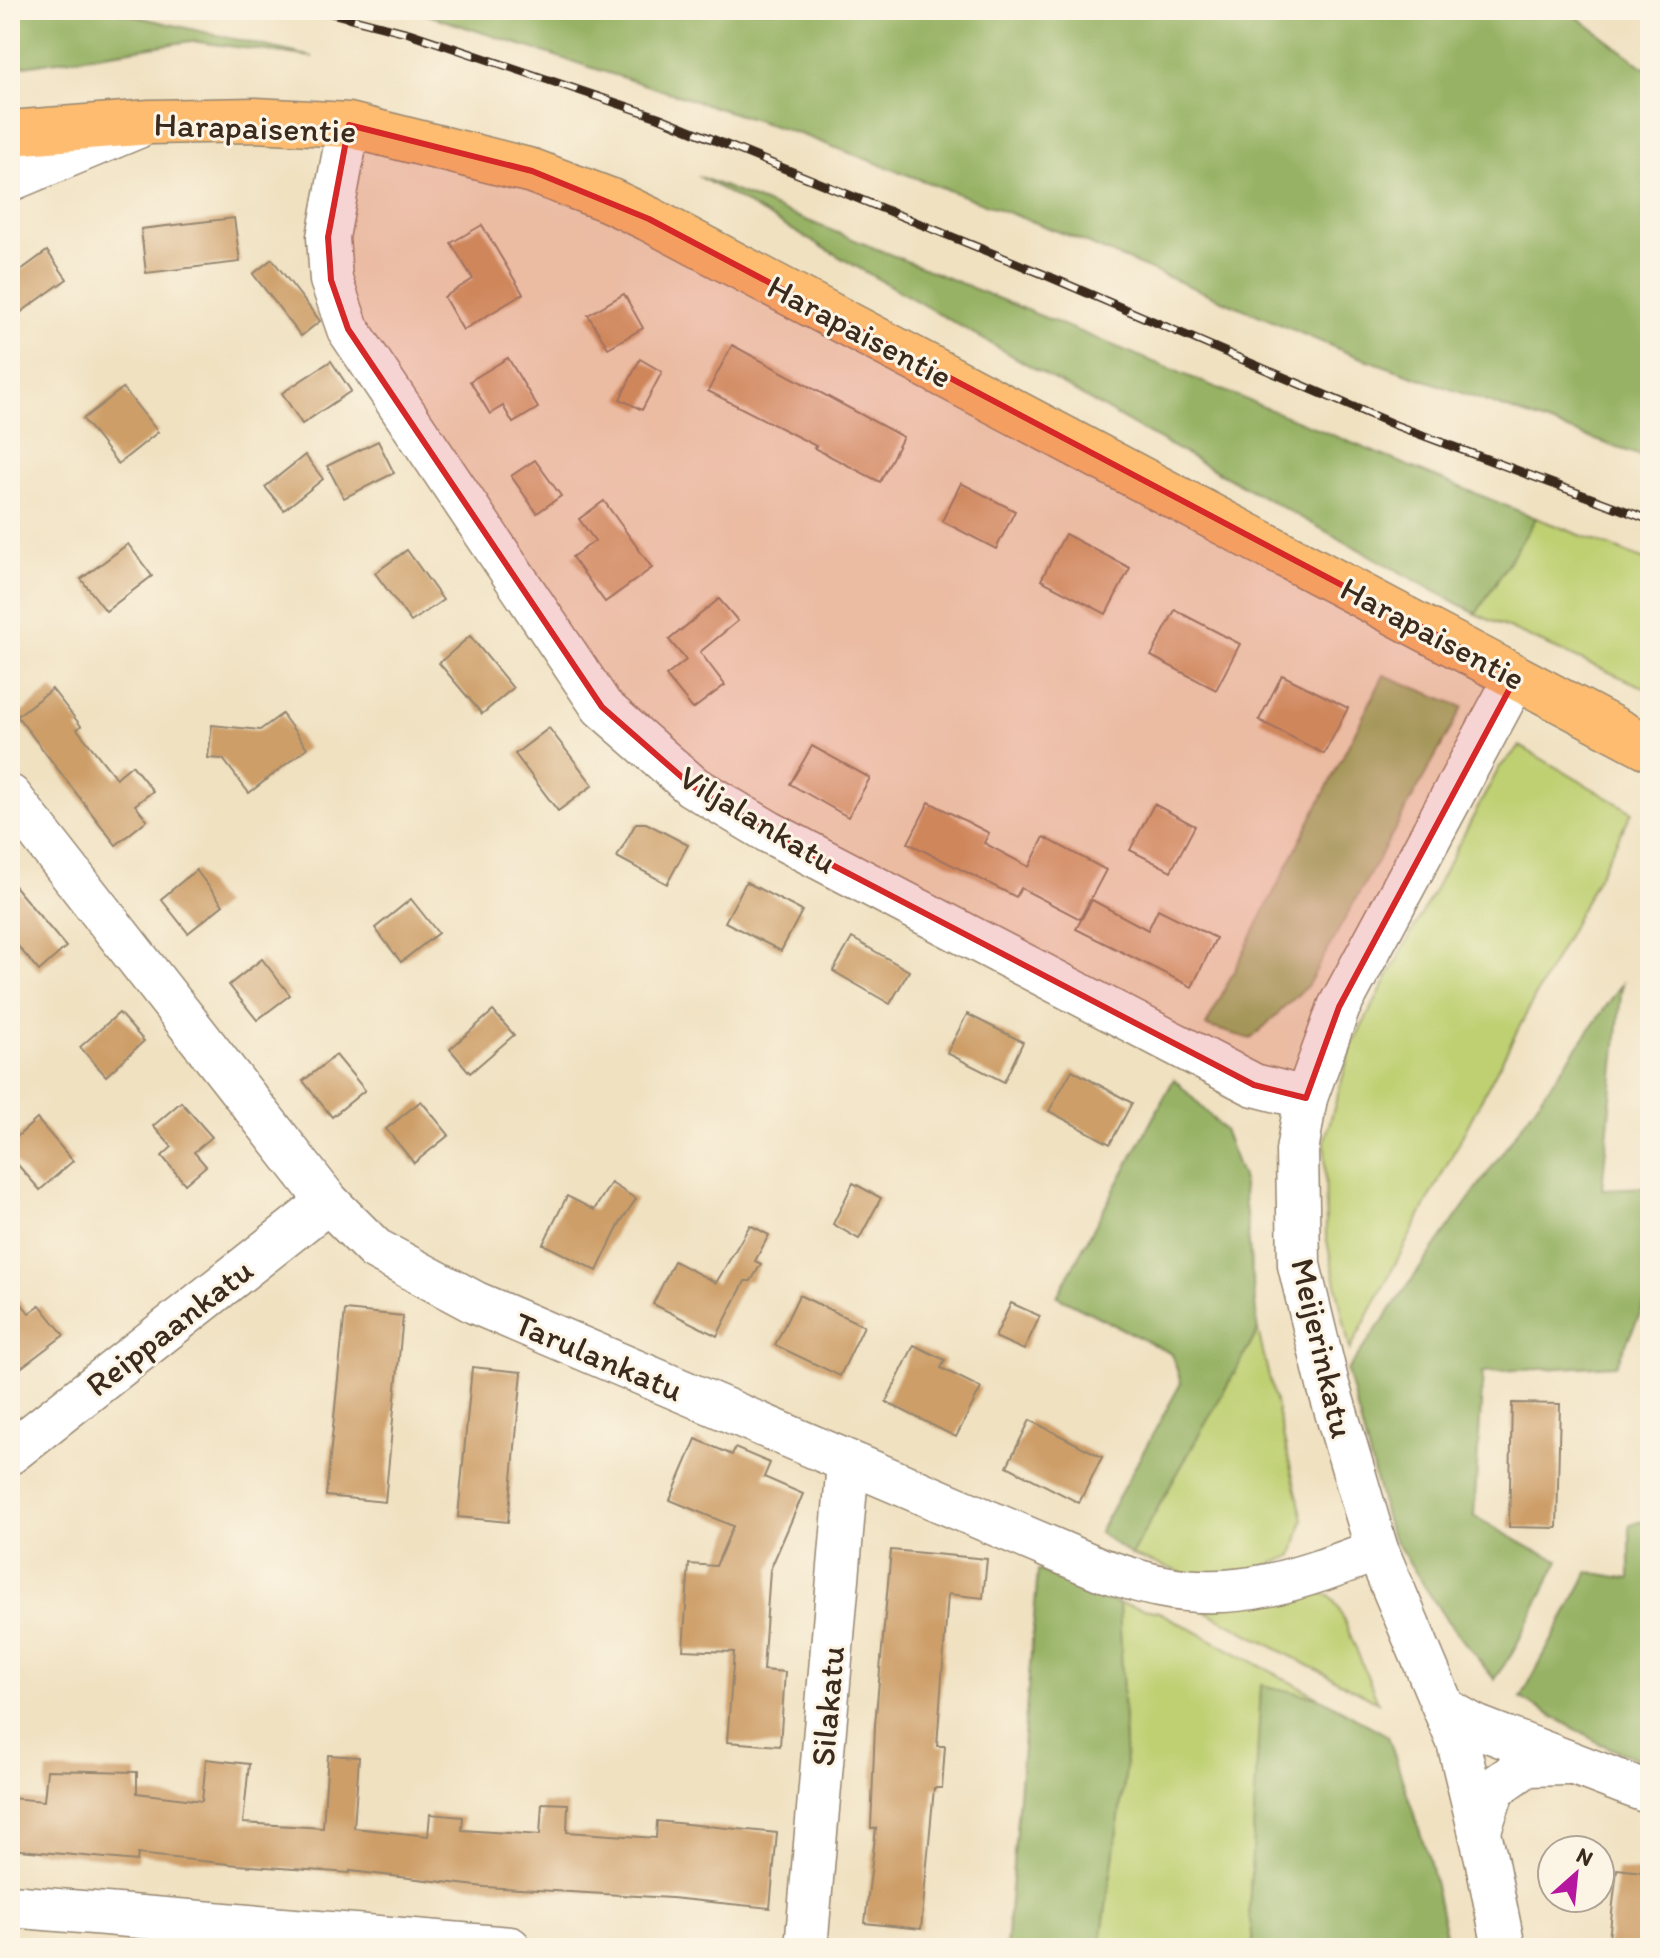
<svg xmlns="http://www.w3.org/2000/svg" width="1660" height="1958" font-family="Itim,sans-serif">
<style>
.green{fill:#bfd073;stroke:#7d7d48;stroke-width:2}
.forest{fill:#97b265;stroke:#696e42;stroke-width:2}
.building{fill:#cd9e67}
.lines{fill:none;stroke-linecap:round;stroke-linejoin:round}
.minor-casing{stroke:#968670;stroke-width:45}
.major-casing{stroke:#968670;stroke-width:47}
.minor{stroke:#fff;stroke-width:42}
.major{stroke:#fdbc70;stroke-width:44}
.rail-casing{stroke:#3b2a1e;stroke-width:9}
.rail{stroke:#fcf5e5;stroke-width:6;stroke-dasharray:18;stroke-linecap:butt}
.marked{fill:#d62828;fill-opacity:0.2;stroke:#d62828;stroke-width:6;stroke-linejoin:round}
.labels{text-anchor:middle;stroke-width:6;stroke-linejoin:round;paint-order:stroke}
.street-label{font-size:34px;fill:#3b2a1e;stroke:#fcf5e5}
</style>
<rect width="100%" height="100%" fill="#fcf5e5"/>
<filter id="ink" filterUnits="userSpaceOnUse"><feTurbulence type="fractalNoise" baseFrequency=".0125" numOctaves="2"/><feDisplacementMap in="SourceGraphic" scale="16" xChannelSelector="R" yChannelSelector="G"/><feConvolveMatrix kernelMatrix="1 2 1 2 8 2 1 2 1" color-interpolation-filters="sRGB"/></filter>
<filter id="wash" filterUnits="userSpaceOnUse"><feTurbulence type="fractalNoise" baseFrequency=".006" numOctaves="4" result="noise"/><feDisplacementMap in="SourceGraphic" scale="32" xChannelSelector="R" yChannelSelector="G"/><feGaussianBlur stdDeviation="1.8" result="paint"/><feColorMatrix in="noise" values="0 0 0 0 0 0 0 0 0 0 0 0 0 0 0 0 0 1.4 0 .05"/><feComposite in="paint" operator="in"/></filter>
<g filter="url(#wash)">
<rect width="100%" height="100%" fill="#f0e1c1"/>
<g class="green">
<polygon points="1536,518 1650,562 1650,690 1476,614"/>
<polygon points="1520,746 1632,812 1350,1350 1326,1236 1325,1139 1352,1045 1499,768"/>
<polygon points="1258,1331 1303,1519 1293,1556 1249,1572 1186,1574 1131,1555"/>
<polygon points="1309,1591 1329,1595 1339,1608 1378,1702 1203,1610"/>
<polygon points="1119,1604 1159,1612 1321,1698 1261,1685 1249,1911 1254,1948 1100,1948 1126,1769"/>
</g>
<g class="forest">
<polygon points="10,10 108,10 313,57 191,41 10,68"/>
<polygon points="412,10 1568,10 1650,72 1650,459 1348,353 1070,236 802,135"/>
<polygon points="698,176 1536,518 1476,614 1142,430"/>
<polygon points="1384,675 1463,707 1308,985 1251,1039 1206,1026"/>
<polygon points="1622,984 1602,1189 1650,1187 1650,1293 1616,1365 1483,1372 1474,1516 1534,1550 1559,1560 1512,1654 1494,1679 1445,1618 1389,1531 1347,1371"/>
<polygon points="1174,1079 1224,1130 1242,1177 1258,1331 1131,1555 1099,1532 1181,1383 1172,1354 1057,1296"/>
<polygon points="1650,1520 1650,1764 1601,1744 1521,1698 1588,1572 1630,1579 1630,1524"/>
<polygon points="1038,1570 1119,1604 1126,1769 1100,1948 1006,1948"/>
<polygon points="1261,1685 1321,1698 1388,1736 1429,1859 1449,1948 1254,1948 1249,1911"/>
</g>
<g id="blocks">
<g class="building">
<polygon points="234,218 240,262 146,273 141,229"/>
<polygon points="482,225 523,294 463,330 444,297 473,279 451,243"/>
<polygon points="47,251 67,279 10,320 10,278"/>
<polygon points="272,259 320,321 301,336 253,274"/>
<polygon points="624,294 643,328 608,348 588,315"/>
<polygon points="732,345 903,437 880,482 814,448 816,446 708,391"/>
<polygon points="508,358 538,408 513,423 503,406 490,414 470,381"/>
<polygon points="640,359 662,372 642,410 620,399"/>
<polygon points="331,361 351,391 302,424 282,393"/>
<polygon points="123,388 158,432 118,464 83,419"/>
<polygon points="378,441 394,473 344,498 327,466"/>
<polygon points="305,455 323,479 284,510 265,487"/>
<polygon points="535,460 561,496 537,513 511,476"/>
<polygon points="961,483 1015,511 996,549 942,521"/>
<polygon points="604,501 652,568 605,602 572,557 595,541 579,519"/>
<polygon points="1065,534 1130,568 1106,614 1041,580"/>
<polygon points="128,544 152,576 106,611 81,579"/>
<polygon points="407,550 443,600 411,622 375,573"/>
<polygon points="719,599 738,621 700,652 725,685 693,709 666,676 686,660 669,640"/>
<polygon points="1175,610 1240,644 1216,690 1151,656"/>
<polygon points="470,636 513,688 482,714 439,663"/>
<polygon points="1282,675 1348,708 1324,754 1259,720"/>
<polygon points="52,689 81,726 77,729 116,778 132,765 153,791 135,805 147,820 116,845 17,716"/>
<polygon points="282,714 307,748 249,793 223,759 208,758 212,725 260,730"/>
<polygon points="549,728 593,785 558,811 515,754"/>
<polygon points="812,746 870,778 848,817 790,784"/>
<polygon points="929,802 989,833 984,843 1029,867 1044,837 1106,870 1080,919 1021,888 1016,897 908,843"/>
<polygon points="1154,804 1195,826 1171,871 1130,850"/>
<polygon points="636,823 646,823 688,845 667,884 617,857"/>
<polygon points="196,870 223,905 188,933 161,899"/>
<polygon points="10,881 66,947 39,971 10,937"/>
<polygon points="746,882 802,911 781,951 725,922"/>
<polygon points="411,899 438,933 401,962 375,928"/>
<polygon points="1092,900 1148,930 1158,909 1216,938 1192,987 1076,929"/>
<polygon points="852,938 909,971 890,1004 833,971"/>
<polygon points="262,959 290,995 257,1020 229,985"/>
<polygon points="493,1011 514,1035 470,1073 450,1049"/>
<polygon points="119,1013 144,1041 106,1076 80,1047"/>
<polygon points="967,1014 1023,1042 1004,1082 947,1053"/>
<polygon points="336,1055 365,1090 332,1117 303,1081"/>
<polygon points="1072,1070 1132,1103 1110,1144 1049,1111"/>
<polygon points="421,1101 449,1135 414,1163 386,1129"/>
<polygon points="181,1102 212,1137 194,1152 206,1166 185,1184 162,1156 172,1147 153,1126"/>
<polygon points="37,1119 73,1161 40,1190 10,1156 10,1143"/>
<polygon points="611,1183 636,1199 620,1223 597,1271 543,1244 567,1196 594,1210"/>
<polygon points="853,1183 881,1198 859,1239 833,1224"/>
<polygon points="750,1225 769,1235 755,1261 761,1264 751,1281 745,1281 717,1336 653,1304 674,1261 716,1283"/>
<polygon points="10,1289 29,1313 40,1305 64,1335 10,1376"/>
<polygon points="799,1295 864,1326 840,1376 775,1345"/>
<polygon points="1011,1303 1040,1316 1024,1350 995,1337"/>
<polygon points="345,1310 403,1316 385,1502 326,1496"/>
<polygon points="914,1345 945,1360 941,1368 981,1388 956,1437 886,1402"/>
<polygon points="472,1367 522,1372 508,1522 458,1517"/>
<polygon points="1512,1403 1560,1404 1557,1528 1509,1527"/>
<polygon points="1030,1420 1102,1457 1079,1503 1007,1466"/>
<polygon points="696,1439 732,1455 735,1448 770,1463 764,1477 803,1494 770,1570 763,1670 785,1672 780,1746 727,1742 734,1652 683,1650 689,1564 716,1566 733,1526 670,1500"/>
<polygon points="891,1550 987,1559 983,1598 948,1594 937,1746 945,1746 942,1788 934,1788 921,1929 865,1923 876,1828 871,1828 875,1725"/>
<polygon points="328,1755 359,1757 354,1828 428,1836 430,1814 463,1817 462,1830 540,1835 542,1803 568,1804 567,1832 656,1838 657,1821 777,1833 770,1908 671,1898 485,1887 350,1871 350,1873 238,1865 138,1854 137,1861 10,1849 10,1798 44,1801 47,1770 137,1772 137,1793 202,1801 206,1759 249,1764 243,1823 323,1828"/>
<polygon points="1617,1869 1650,1873 1650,1948 1608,1948"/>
</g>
</g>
</g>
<g filter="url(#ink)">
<use href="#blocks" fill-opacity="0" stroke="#968670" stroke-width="2"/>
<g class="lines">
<defs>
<g id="minor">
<polyline points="349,125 328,237 331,280 348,329 602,707 692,786 769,832 1254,1085 1306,1098"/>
<polyline points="10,180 138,127"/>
<path d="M10,796L328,1202L375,1249L476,1303L1100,1569C1119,1575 1139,1582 1159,1586C1239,1603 1305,1577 1377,1550"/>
<polyline points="10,1453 328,1202"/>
<polyline points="1445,1709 1475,1726 1650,1793"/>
<polyline points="1480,1830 1494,1788 1527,1765 1569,1764"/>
<polyline points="10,1906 510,1948"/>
<polyline points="806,1948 848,1463"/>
<polyline points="1504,1948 1486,1858 1458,1742 1377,1550 1328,1385 1299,1265 1297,1151 1306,1098 1339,1007 1516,677"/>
</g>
<polyline id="major" points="10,133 150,122 255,120 349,125 532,171 609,200 649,219 1650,748"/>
</defs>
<use href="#minor" class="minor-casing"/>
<use href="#major" class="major-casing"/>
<use href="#minor" class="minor"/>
<use href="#major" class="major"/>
<defs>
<polyline id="rail" points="319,10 409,33 658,117 1043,274 1395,425 1650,520"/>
</defs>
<use href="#rail" class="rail-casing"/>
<use href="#rail" class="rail"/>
</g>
</g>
<path class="marked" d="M349,125L532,171L649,219L1516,677L1339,1007L1306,1098L1254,1085L769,832L692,786L602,707L348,329L331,280L328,237Z"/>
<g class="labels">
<g class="street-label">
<text transform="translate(255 127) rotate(2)" y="12">Harapaisentie</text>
<text transform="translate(860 331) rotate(28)" y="12">Harapaisentie</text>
<text transform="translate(1433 633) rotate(28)" y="12">Harapaisentie</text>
<text transform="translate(758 819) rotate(31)" y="12">Viljalankatu</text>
<text transform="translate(169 1327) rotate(-38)" y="12">Reippaankatu</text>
<text transform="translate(1323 1348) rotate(77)" y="12">Meijerinkatu</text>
<text transform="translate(599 1356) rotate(23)" y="12">Tarulankatu</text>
<text transform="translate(827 1706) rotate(-85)" y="12">Silakatu</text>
</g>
</g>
<rect width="1660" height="1958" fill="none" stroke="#fcf5e5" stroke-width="40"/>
<g transform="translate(1576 1874) rotate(27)"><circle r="38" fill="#fcf5e5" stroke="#afa495" stroke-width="2"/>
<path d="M0-6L14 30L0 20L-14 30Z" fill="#b5179e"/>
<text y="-12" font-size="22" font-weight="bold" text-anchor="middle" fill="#3b2a1e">N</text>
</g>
</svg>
